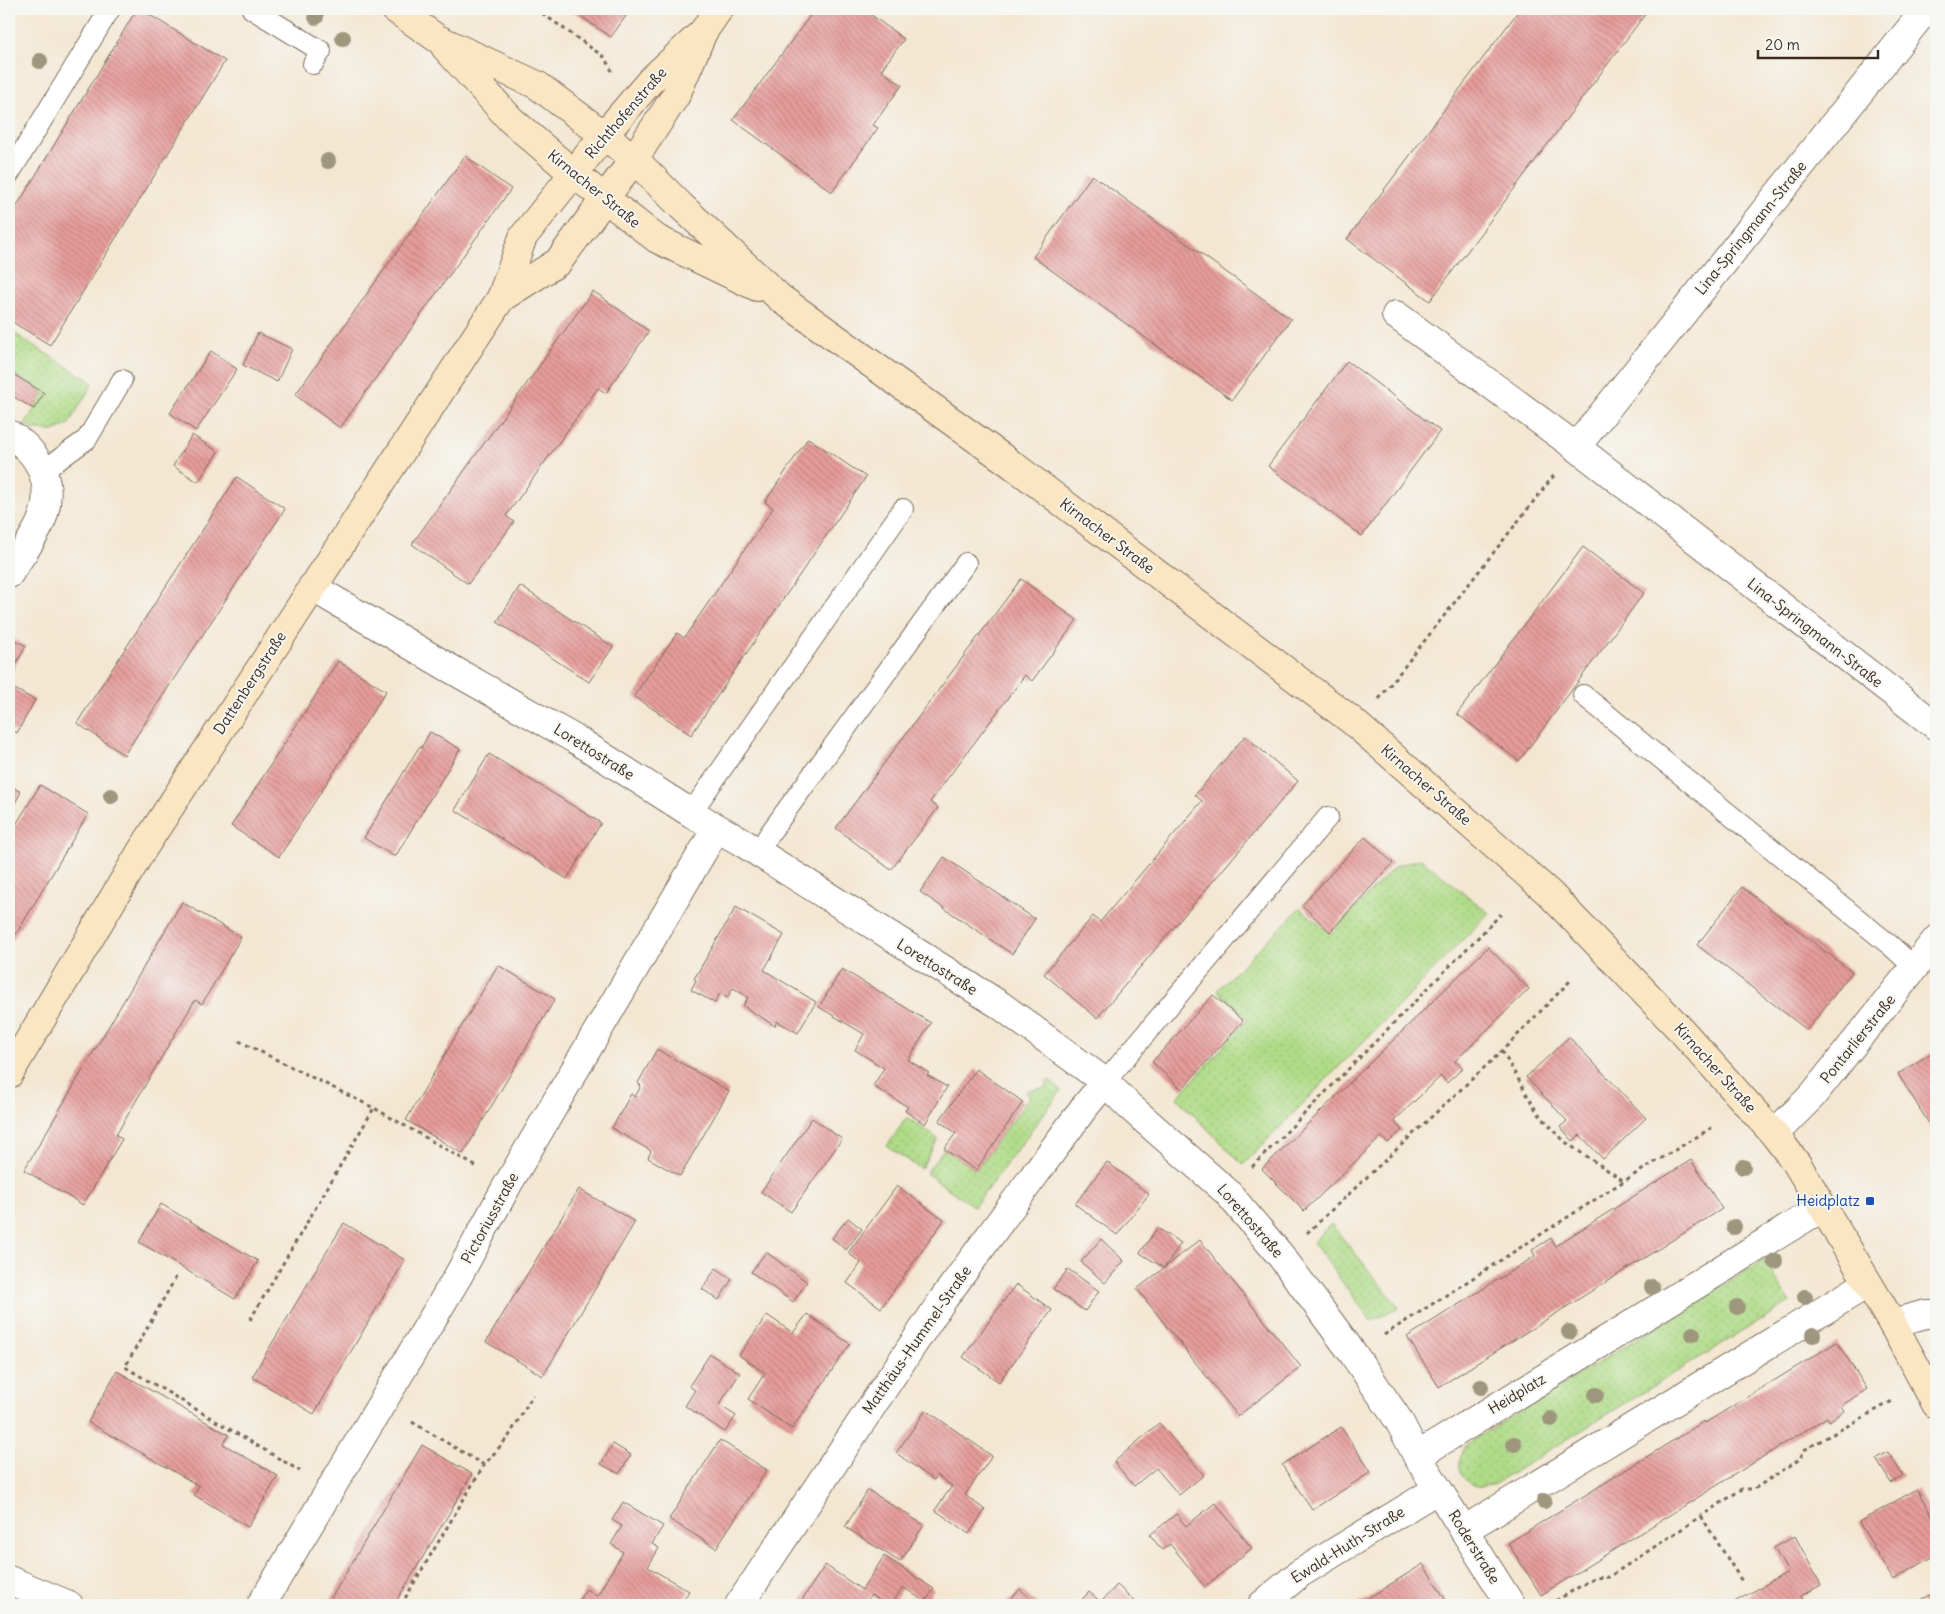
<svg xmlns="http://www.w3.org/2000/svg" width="1945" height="1614" font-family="Delius,sans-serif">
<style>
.grass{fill:url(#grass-dots);stroke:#758252}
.building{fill:url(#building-back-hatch)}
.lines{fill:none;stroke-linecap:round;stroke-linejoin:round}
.lane-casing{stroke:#7b6c5d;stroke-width:22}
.street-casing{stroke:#7b6c5d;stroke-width:30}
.secondary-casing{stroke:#7b6c5d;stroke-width:30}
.path{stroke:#7b6c5d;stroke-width:3;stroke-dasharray:4 4;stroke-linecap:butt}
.lane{stroke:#fff;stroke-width:20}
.street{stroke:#fff;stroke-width:28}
.secondary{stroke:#fbe6c3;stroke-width:28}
.tree{fill:#9e977d}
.transit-dot{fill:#1a4fb4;stroke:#f6f6f2;stroke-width:2}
.labels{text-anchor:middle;stroke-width:4;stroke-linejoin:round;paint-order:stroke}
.street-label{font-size:15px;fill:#3b2a1e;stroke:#f6f6f2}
.transit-label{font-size:15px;fill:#164399;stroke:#f6f6f2;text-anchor:end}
</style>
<defs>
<pattern id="grass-dots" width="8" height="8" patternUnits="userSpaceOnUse" patternTransform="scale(1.25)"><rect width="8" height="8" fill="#afdb87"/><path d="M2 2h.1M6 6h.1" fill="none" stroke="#97bc74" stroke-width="1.8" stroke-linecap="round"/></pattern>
<pattern id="building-back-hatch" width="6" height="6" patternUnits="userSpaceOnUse" patternTransform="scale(1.25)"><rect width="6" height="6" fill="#e69d9b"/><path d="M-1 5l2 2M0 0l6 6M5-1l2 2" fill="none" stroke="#bc807e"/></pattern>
</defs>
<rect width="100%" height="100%" fill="#f6f6f2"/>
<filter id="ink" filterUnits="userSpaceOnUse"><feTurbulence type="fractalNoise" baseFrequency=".02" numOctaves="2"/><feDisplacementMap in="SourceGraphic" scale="10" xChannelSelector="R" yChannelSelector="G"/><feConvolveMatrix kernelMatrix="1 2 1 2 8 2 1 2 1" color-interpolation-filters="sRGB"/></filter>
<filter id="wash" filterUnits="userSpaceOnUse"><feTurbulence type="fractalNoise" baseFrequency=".0096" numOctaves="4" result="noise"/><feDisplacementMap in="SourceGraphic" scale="20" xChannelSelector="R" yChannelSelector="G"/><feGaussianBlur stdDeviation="1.12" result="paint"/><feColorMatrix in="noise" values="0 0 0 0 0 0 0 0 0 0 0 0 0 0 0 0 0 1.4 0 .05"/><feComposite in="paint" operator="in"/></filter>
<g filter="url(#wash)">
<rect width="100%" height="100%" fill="#f3e7d2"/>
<g class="grass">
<polygon points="9,330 93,383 68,425 53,431 35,430 25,424 44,393 9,371"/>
<polygon points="1421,859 1489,913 1243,1165 1177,1098 1248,1019 1217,990 1300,908 1331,934 1395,866"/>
<polygon points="1049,1080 1061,1091 974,1207 926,1173 944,1149 976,1170 1030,1096 1026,1093 1028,1090 1044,1088"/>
<polygon points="907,1117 938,1139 921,1169 887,1146"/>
<polygon points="1331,1224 1399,1307 1371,1321 1313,1242"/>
<path d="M1764,1260L1790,1302L1493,1485C1488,1485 1482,1487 1477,1486C1456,1482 1456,1457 1467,1444Z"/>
</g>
<g id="blocks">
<g class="building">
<polygon points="137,9 140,9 225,61 50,345 9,320 9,219"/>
<polygon points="570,9 631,9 611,37"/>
<polygon points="815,9 863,9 904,39 881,70 902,85 873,125 878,128 832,192 733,120"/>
<polygon points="1520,9 1649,9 1430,301 1347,239"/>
<polygon points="465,156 511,189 340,428 295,395"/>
<polygon points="1092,175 1291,319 1232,400 1033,257"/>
<polygon points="593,291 649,331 606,393 598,388 506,516 514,522 468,584 412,544"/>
<polygon points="258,333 292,349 277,382 243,365"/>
<polygon points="211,351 237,369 196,431 170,413"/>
<polygon points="1347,361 1440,431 1362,536 1268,466"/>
<polygon points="13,374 44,393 34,409 9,394 9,381"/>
<polygon points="192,435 218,452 198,482 173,466"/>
<polygon points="808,438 866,477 691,735 634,696 677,633 684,638 773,508 765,502"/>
<polygon points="237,477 285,509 124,755 77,723"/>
<polygon points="1583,547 1644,593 1519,761 1457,714"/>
<polygon points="1021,579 1077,620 1032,681 1025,675 930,802 938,808 891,870 836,828"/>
<polygon points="520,586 613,647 589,682 497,622"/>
<polygon points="9,637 26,646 9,677"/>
<polygon points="338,661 386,691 279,857 231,826"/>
<polygon points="9,686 35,700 17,733 9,729"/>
<polygon points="430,732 460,749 395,857 364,838 419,747 421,748"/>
<polygon points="1245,736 1298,781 1097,1018 1044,974 1093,916 1100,922 1202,801 1195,795"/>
<polygon points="489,754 601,823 567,879 455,810"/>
<polygon points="9,785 21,792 9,814"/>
<polygon points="40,785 88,814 9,946 9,836"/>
<polygon points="1365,837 1393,863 1330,932 1302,905"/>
<polygon points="944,857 1035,919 1012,954 920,892"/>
<polygon points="1742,887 1852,972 1807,1030 1697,945"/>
<polygon points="182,902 241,937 202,1004 195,1000 116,1135 122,1139 83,1205 24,1170"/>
<polygon points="736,907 784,935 764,970 816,1002 798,1033 777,1021 775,1026 743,1006 748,997 733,988 727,998 720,993 715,1003 691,990 696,980 694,979"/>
<polygon points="1488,947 1529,989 1455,1061 1463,1068 1447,1083 1441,1076 1394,1121 1402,1130 1388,1143 1381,1137 1304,1211 1262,1169"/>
<polygon points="498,965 555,999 463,1154 406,1120"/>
<polygon points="842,969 931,1023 908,1060 929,1073 927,1075 947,1087 925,1124 905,1111 908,1107 873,1086 884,1068 855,1050 864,1034 819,1007"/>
<polygon points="1213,995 1243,1021 1182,1089 1152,1062"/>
<polygon points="1569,1037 1646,1118 1603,1159 1580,1135 1573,1141 1560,1127 1567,1121 1526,1077"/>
<polygon points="657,1049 729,1091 680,1176 648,1158 651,1151 612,1128 631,1094 635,1097 641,1086 638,1083"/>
<polygon points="1936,1050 1936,1135 1898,1074"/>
<polygon points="976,1069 1023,1102 976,1170 944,1149 956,1133 939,1121"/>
<polygon points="812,1118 842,1139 791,1212 761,1192"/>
<polygon points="1691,1160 1722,1209 1439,1387 1407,1337 1535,1256 1532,1250 1551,1238 1555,1246"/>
<polygon points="1107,1162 1149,1194 1117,1235 1075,1204"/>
<polygon points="897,1186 944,1220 881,1308 847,1283 861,1263 848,1253"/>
<polygon points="579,1189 635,1222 543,1376 486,1342"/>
<polygon points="161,1204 258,1261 235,1299 139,1242"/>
<polygon points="848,1218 862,1229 846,1250 832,1238"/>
<polygon points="344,1223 405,1260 314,1414 252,1377"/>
<polygon points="1157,1228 1181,1243 1164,1268 1200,1240 1301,1367 1238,1416 1137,1289 1164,1268 1140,1253"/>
<polygon points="1101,1239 1124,1261 1105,1283 1081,1262"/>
<polygon points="766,1252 807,1282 793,1302 751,1272"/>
<polygon points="716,1268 732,1279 719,1300 702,1289"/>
<polygon points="1068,1269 1099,1291 1085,1311 1053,1289"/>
<polygon points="1016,1284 1052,1310 999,1382 963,1357"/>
<polygon points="807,1314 850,1344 792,1429 748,1399 765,1373 739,1355 767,1315 793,1333"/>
<polygon points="1837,1342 1867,1389 1841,1406 1844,1411 1829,1421 1827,1417 1541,1595 1508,1543 1698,1425 1704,1421 1705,1423"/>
<polygon points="710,1354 740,1373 719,1405 736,1416 725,1432 685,1406 695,1390 689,1386"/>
<polygon points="117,1371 229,1435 223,1444 278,1476 248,1527 194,1495 199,1486 88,1422"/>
<polygon points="926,1410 992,1456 965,1495 985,1510 969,1534 935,1510 952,1486 937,1475 934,1480 896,1453"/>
<polygon points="1159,1423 1204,1475 1179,1495 1156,1468 1134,1486 1114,1462"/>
<polygon points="1341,1427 1371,1472 1312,1510 1282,1465"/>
<polygon points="720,1440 767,1470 716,1548 669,1519"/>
<polygon points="613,1444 631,1455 619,1474 601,1464"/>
<polygon points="422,1445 472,1474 444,1522 394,1605 327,1605"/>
<polygon points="1888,1452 1903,1475 1891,1483 1876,1459"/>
<polygon points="1917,1489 1936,1523 1936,1555 1893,1580 1859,1522"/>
<polygon points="868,1490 924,1525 900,1562 845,1527"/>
<polygon points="623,1502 663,1526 652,1544 659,1548 648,1567 689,1591 680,1605 576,1605 586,1589 597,1596 623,1552 611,1544 622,1526 612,1520"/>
<polygon points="1215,1503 1252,1548 1205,1587 1170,1544 1162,1550 1150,1535 1176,1514 1186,1526"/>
<polygon points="1795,1536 1821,1585 1801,1596 1806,1605 1729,1605 1788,1572 1774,1548"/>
<polygon points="884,1556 934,1589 925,1602 903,1587 891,1605 886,1605 871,1595 864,1605 811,1605 802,1600 825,1565 862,1590"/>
<polygon points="1423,1564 1449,1605 1357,1605"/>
<polygon points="1117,1585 1139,1605 1077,1605 1089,1592 1101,1602"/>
<polygon points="1020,1589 1038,1605 1010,1605 1007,1603"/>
<polygon points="1936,1592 1936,1605 1924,1605 1921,1600"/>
</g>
</g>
</g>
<g filter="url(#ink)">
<use href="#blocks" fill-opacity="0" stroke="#7b6c5d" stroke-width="1"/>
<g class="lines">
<defs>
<g id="lane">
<polyline points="252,9 321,51 313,64"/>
<polyline points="9,174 110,9"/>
<polyline points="43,471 87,439 122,380"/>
<polyline points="1583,695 1891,946 1915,968"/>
<polyline points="691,813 903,509"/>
<polyline points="758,853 770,833 966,563"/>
<polyline points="1105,1082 1328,817"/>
</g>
<g id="street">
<polyline points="1396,315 1576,447 1936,726"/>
<path d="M9,434C42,454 56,487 40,524C32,541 19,558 9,574"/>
<polyline points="1576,447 1926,9"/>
<polyline points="312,587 446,666 580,742 691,813 740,841 1000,1005 1105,1082 1129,1106 1227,1192 1281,1256 1354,1355 1399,1421 1417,1456 1511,1605"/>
<polyline points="1774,1134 1812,1096 1936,940"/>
<polyline points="1892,1323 1926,1314 1936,1314"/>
<polyline points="1417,1456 1823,1207"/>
<polyline points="1464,1530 1867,1284"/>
<polyline points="9,1580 69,1605"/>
<polyline points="261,1605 458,1276 508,1184 716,829"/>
<polyline points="739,1605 944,1298 1083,1109 1105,1082"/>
<polyline points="1262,1605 1299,1574 1438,1489"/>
</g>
<g id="secondary">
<polyline points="395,9 438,39 537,85 604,135 634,159 681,206 780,298 1014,466 1351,720 1549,893 1681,1030 1774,1134 1797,1164 1892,1323 1936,1404"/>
<polyline points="445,47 511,120 574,174 657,239 757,287"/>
<polyline points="501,298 558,262 634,159 676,95 703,32 719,9"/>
<polyline points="9,1074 142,850 501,298 523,237 604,135 651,80 703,32"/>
</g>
</defs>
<use href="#lane" class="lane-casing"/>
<use href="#street" class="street-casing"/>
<use href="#secondary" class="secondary-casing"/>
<g class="path">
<polyline points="536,9 604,57 612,71"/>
<polyline points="1379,699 1555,474"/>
<polyline points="239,1041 374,1108 477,1167"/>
<polyline points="1502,1051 1537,1112 1565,1142 1624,1181"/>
<polyline points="1252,1167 1501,914"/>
<polyline points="1307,1233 1502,1051 1570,981"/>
<polyline points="176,1277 125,1367 300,1471"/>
<polyline points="250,1320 374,1108"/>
<polyline points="1384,1335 1624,1181 1713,1127"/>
<polyline points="412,1422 484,1465"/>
<polyline points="1701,1516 1743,1583"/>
<polyline points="401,1605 484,1465 509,1436 533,1395"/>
<polyline points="1549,1605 1594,1578 1609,1577 1742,1489 1754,1489 1800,1459 1804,1450 1894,1400"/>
</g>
<use href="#lane" class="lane"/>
<use href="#street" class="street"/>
<use href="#secondary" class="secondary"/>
</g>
<g class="tree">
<circle cx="316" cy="17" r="8"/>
<circle cx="343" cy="38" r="8"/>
<circle cx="40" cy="61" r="8"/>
<circle cx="328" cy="161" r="8"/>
<circle cx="111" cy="796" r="8"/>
<circle cx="1743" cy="1167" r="8"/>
<circle cx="1734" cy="1227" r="8"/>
<circle cx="1775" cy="1261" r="8"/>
<circle cx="1652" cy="1287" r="8"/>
<circle cx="1805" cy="1297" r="8"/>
<circle cx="1737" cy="1307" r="8"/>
<circle cx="1569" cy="1332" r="8"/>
<circle cx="1693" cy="1334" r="8"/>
<circle cx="1813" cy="1335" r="8"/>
<circle cx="1481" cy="1387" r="8"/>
<circle cx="1596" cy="1395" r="8"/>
<circle cx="1551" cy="1419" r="8"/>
<circle cx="1514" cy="1444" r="8"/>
<circle cx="1544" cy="1501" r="8"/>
</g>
</g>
<rect class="transit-dot" x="1865" y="1196" width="10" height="10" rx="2.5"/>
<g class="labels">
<g class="street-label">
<text transform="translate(626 113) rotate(-49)" y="5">Richthofenstraße</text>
<text transform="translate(594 189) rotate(39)" y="5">Kirnacher Straße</text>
<text transform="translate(1751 228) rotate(-51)" y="5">Lina-Springmann-Straße</text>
<text transform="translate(1107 536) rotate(37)" y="5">Kirnacher Straße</text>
<text transform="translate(1815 633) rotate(38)" y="5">Lina-Springmann-Straße</text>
<text transform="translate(250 683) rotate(-57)" y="5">Dattenbergstraße</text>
<text transform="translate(594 752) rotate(32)" y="5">Lorettostraße</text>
<text transform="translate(1426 785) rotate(41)" y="5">Kirnacher Straße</text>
<text transform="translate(937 967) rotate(32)" y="5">Lorettostraße</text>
<text transform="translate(1858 1039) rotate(-51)" y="5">Pontarlierstraße</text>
<text transform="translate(1715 1068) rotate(48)" y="5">Kirnacher Straße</text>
<text transform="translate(490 1218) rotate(-61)" y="5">Pictoriusstraße</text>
<text transform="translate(1250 1221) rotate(49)" y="5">Lorettostraße</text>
<text transform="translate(917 1340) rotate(-55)" y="5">Matthäus-Hummel-Straße</text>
<text transform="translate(1517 1394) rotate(-31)" y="5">Heidplatz</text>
<text transform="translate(1348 1545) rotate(-32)" y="5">Ewald-Huth-Straße</text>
<text transform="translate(1474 1547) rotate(58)" y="5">Roderstraße</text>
</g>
<g class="transit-label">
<text x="1860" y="1206">Heidplatz</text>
</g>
</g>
<rect width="1945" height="1614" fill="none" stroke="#f6f6f2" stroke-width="30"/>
<path d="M1758 50v8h120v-8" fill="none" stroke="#3b2a1e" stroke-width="2.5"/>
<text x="1765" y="50" font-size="15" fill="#3b2a1e" stroke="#f6f6f2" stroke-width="4" paint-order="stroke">20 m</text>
</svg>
